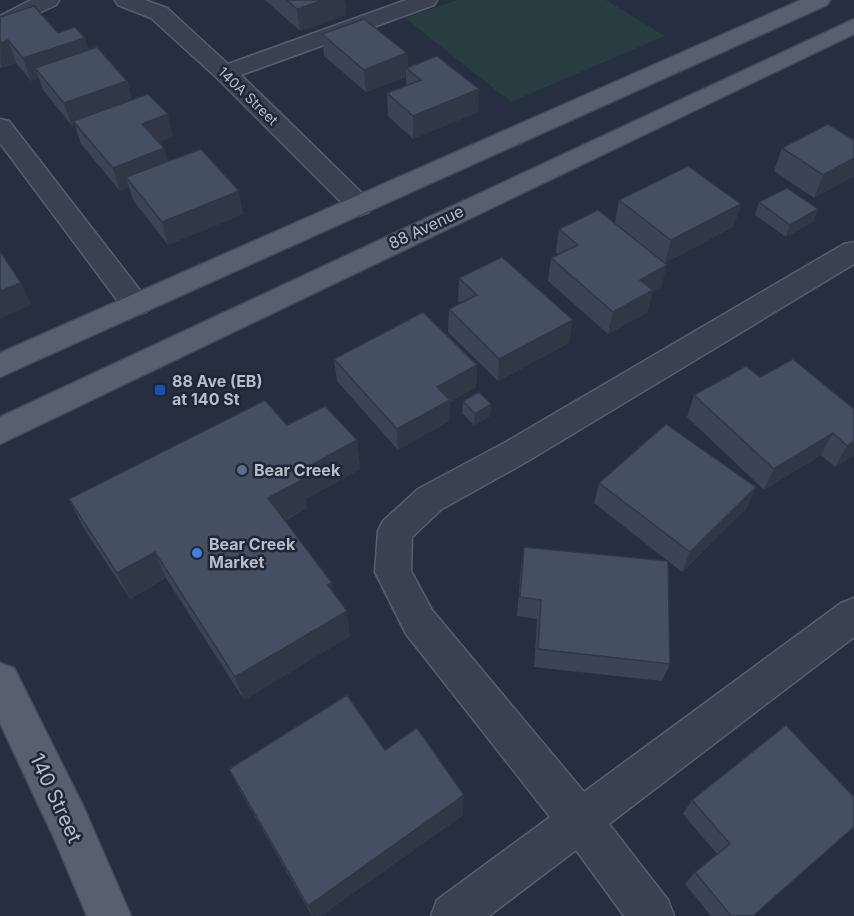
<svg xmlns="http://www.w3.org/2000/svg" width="854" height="916" font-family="Inter,sans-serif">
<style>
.green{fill:#283c41}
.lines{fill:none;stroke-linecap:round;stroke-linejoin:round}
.minor-casing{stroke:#585f6e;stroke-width:3}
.major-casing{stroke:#434a59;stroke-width:3}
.minor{fill:#3a4150;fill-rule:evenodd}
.major{fill:#586070;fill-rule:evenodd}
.wall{fill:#3b4454}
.shaded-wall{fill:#303745}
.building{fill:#454f62;stroke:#303745;stroke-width:1.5}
.transit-dot{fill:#1a4fb4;stroke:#1f2635;stroke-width:2}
.service-dot{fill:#5c6f8a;stroke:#1f2635;stroke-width:2}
.shop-dot{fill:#3f7fe0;stroke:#1f2635;stroke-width:2}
.labels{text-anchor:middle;stroke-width:5;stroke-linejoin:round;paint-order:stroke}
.far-street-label{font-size:14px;fill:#b6bdcb;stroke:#1f2635}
.street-label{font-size:16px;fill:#b6bdcb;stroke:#1f2635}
.poi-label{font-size:16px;font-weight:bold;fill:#b6bdcb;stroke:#1f2635;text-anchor:start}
.near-street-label{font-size:20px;fill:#b6bdcb;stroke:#1f2635}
</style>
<rect width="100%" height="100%" fill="#262f40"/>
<polygon class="green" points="457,0 606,0 665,36 511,102 405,18"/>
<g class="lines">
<defs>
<g id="minor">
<polygon points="31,0 59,0 56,5 0,31 0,16"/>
<polygon points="115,0 145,0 167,8 228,64 406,0 437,0 434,5 241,75 369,200 373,206 369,212 360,215 351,212 217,78 151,18 118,5"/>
<polygon points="0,119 9,121 146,298 151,305 146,312 136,315 126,312 0,143"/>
<polygon points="854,242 854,264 528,461 442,509 412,537 411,571 432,610 584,792 841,603 854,598 854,637 609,824 668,900 674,916 624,916 576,850 489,916 431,916 437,900 550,817 406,634 375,572 378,531 383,521 418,489 504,443 844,244"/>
</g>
<g id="major">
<polygon points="801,0 830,0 827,5 0,377 0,353"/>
<polygon points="854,19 854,34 0,444 0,417"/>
<polygon points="0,663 14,668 84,808 131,916 87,916 54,838 0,723"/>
</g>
</defs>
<use href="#minor" class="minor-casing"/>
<use href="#major" class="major-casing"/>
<use href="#minor" class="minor"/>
<use href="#major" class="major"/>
</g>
<g class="wall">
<polygon points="265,0 345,0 346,15 300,31"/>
<polygon points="0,17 58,33 89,50 127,81 132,100 173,137 159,142 168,161 243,214 168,245 133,200 129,187 120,191 81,144 75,125 72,126 43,90 39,78 31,81 16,63 1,68 0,67"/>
<polygon points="322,34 407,53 408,67 479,89 478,112 413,139 388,116 387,93 406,86 406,77 366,92 324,56"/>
<polygon points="854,140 854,176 814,198 774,171 782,148"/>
<polygon points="619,200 741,204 733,227 665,263 615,223"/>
<polygon points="759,202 818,209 813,222 786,237 755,215"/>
<polygon points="559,229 661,288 652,293 647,313 608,334 548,281 551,258 559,255 556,252"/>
<polygon points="459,278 569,343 498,381 448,332 449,309 461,303 458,301"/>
<polygon points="334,359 477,365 476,387 450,402 449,421 398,450 337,381"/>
<polygon points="760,377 854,409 854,455 835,467 821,455 764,490 687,417 694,395"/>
<polygon points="463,401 491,404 490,416 474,425 462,413"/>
<polygon points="287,425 357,440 360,469 306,499 307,508 285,521 334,593 350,636 244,700 166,578 130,599 83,527 69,499"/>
<polygon points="599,483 756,487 747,508 682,572 594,503"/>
<polygon points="524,547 670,664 662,681 534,667 537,619 517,616 521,567"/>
<polygon points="786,725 753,916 711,916 685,884 695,872 717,854 683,814 692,800"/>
<polygon points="385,750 463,815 321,916 312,916 239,789 229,769"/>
</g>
<g class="shaded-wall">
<polygon points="324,0 345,0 346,15 300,31 297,9"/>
<polygon points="85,38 92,60 35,68 39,78 31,81 23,58"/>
<polygon points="8,40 16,63 1,68 0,43"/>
<polygon points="407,53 408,69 406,68 406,77 366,92 364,70"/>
<polygon points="127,81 133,103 73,121 75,125 72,126 64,103"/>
<polygon points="479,89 478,112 413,139 413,116"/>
<polygon points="168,114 173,137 148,147 142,124"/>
<polygon points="164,148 170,171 126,177 129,187 120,191 113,168"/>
<polygon points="854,158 854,176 814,198 823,175"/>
<polygon points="239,191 243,214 168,245 162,222"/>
<polygon points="741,204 733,227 665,263 671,240"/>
<polygon points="818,209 813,222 786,237 790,225"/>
<polygon points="667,265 661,288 652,293 647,313 608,334 613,312 640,280"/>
<polygon points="21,283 31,305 0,319 0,291"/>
<polygon points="573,320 569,343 498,381 499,359"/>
<polygon points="477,365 476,387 450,402 449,421 398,450 397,429 437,387"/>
<polygon points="491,404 490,416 474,425 475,414"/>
<polygon points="833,433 821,455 764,490 774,469"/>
<polygon points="357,440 360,469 306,499 307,508 274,526 268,498 297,473"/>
<polygon points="854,441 854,455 835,467 847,446"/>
<polygon points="756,487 747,508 682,572 690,552"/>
<polygon points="155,552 166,578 130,599 117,573"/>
<polygon points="332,583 336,609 328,585"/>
<polygon points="347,611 350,636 244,700 235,677"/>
<polygon points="464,795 463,815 321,916 313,916 308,906"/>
</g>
<g class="building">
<polygon points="287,0 324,0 297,9"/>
<polygon points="34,6 58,33 75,27 85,38 23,58 8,40 0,43 0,17"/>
<polygon points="364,19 407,53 364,70 322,34"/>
<polygon points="97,47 127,81 64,103 35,68"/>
<polygon points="437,56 479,89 413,116 387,93 421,80 406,68"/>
<polygon points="148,94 168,114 142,124 164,148 113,168 73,121"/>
<polygon points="828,124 854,140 854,158 823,175 782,148"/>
<polygon points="201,149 239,191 162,222 126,177"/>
<polygon points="688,166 741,204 671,240 619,200"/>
<polygon points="787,188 818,209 790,225 759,202"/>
<polygon points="598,210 667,265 640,280 653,290 613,312 551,258 578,245 559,229"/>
<polygon points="0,251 21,283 0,291"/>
<polygon points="502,257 573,320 499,359 449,309 477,295 459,278"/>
<polygon points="423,312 477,365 437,387 450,400 397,429 334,359"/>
<polygon points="793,359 854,409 854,441 847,446 833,433 774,469 694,395 746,366 760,377"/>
<polygon points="479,392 491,404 475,414 463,401"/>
<polygon points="265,400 287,425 325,406 357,440 297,473 302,480 268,498 332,583 328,585 347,611 235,677 155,552 117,573 69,499"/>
<polygon points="666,424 756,487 690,552 599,483"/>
<polygon points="524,547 668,561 670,664 538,649 541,600 520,597"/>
<polygon points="347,695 385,750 417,728 464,795 308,906 229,769"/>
<polygon points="786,725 854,797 854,827 753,916 731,916 695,872 730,844 692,800"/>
</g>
<rect class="transit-dot" x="154" y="384" width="12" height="12" rx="3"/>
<circle class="service-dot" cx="242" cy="470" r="6"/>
<circle class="shop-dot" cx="197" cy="553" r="6"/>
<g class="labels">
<g class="far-street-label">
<text transform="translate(248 96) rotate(44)" y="5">140A Street</text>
</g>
<g class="street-label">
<text transform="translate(426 227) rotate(-25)" y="6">88 Avenue</text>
</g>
<g class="poi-label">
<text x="172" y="387">88 Ave (EB)<tspan x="172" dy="18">at 140 St</tspan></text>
<text x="254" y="476">Bear Creek</text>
<text x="209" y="550">Bear Creek<tspan x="209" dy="18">Market</tspan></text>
</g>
<g class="near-street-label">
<text transform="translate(56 798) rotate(65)" y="7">140 Street</text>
</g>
</g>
</svg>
